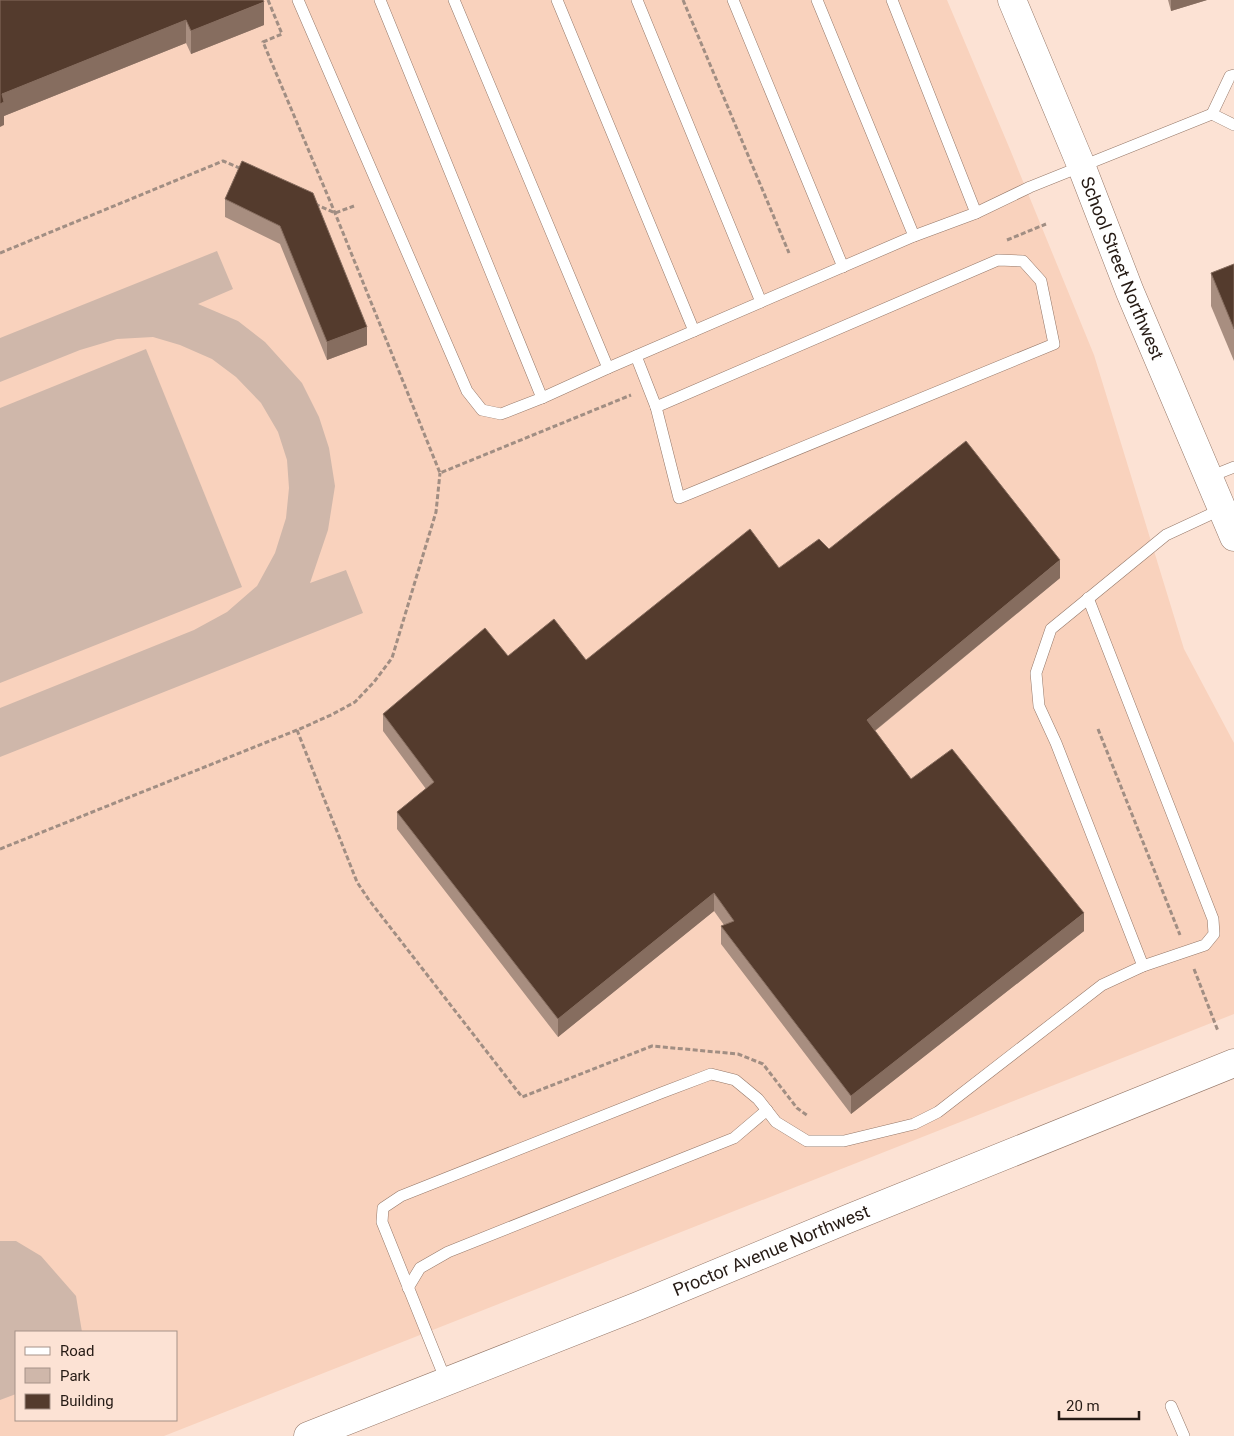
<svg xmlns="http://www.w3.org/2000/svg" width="1234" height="1436" font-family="Roboto,sans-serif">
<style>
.built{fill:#f9d2bd;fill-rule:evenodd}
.green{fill:#cfb7aa}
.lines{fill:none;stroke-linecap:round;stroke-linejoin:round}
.service-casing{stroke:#957869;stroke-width:12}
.tertiary-casing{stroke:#957869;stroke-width:29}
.path{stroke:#a18e83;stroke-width:3;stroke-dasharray:5 2.5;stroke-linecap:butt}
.service{stroke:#fff;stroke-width:11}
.tertiary{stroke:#fff;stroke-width:28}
.wall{fill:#a88e80}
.shaded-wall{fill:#866d5f}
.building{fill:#543b2d;stroke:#866d5f}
.labels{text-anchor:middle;stroke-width:5;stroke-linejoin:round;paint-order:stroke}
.street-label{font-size:18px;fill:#261b15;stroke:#fce2d4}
</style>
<rect width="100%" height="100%" fill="#fce2d4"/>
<path class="built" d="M0,0H947L1009,147L1094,355L1184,649L1234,743V1014L164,1436H0ZM16,1332H176V1420H16Z"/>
<g class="green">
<polygon points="217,251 233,289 198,304 238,321 265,342 302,383 319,417 329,448 335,486 328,530 310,583 346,570 363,613 0,757 0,708 194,630 227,612 257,586 275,553 286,518 289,488 287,460 278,432 261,403 236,377 212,359 180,345 153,337 117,339 80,350 0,382 0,338"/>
<polygon points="146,349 242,587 0,683 0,408"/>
<polygon points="0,1241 16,1241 41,1256 76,1296 82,1332 16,1332 16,1394 0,1400"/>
</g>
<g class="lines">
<defs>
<g id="service">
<polyline points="298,0 467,391 482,410 501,414 542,398 608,368 914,236 976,213 1030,187 1212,114 1230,76 1234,75"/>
<polyline points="380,0 542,398"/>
<polyline points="454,0 608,368"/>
<polyline points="557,0 694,331"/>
<polyline points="637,0 761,302"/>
<polyline points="733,0 843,267"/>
<polyline points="817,0 914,236"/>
<polyline points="892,0 976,213"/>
<polyline points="1212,114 1234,125"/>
<polygon points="998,260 1023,261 1041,281 1054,344 679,498 656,407"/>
<polyline points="636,356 656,407"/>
<polyline points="1209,477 1234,467"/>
<polyline points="1143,966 1056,743 1039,706 1036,673 1051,629 1166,535 1222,509"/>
<polyline points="408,1288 420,1268 448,1252 734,1138 767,1110"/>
<polyline points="446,1381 382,1222 383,1208 401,1196 661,1093 711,1074 735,1080 758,1099 776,1122 807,1141 844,1141 914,1124 938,1112 1102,985 1143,966 1205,945 1214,934 1213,919 1088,598"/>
<polyline points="1171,1406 1184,1436"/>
</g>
<g id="tertiary">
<path id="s1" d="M1012,0L1081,165L1130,292L1234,537"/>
<path id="s2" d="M308,1436L638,1306L850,1218L1234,1063"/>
</g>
</defs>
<use href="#service" class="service-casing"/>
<use href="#tertiary" class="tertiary-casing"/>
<g class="path">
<polyline points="268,0 282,34 263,42 335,213 440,473 631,395"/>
<polyline points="683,0 789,253"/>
<polyline points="315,204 335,213 354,206"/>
<polyline points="1007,240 1046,224"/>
<polyline points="0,253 223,161 242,169"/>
<polyline points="1098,729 1180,935"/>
<polyline points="297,730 357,882 369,900 522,1097 652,1046 738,1054 763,1064 797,1108 808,1116"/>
<polyline points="0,849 302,728 333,714 355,702 374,682 392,658 436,512 440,473"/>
<polyline points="1194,969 1218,1031"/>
</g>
<use href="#service" class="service"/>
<use href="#tertiary" class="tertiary"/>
</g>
<g class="wall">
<polygon points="0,0 264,25 191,54 186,43 4,116 4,125"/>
<polygon points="1168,0 1207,0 1171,11"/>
<polygon points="242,161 367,345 327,360 280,244 225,217 225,199"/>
<polygon points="1234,264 1234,361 1211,306 1211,273"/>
<polygon points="779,568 1060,578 875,731 911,779 1084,931 851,1114 721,944 721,926 724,925 714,911 558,1037 397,829 397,812 426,789 383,731 383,714 508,656 586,660"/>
</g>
<g class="shaded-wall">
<polygon points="1171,0 1207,0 1171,11"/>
<polygon points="264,2 264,25 191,54 191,31"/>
<polygon points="186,20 186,43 4,116 4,125 0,127 0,104 2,94"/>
<polygon points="367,327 367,345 327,360 327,342"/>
<polygon points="1060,560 1060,578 867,737 867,720"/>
<polygon points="714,893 714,911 558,1037 558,1019"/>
<polygon points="1084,913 1084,931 851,1114 851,1096"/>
</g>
<g class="building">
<polygon points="0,0 263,0 264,2 191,31 186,20 2,94 4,102 0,104"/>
<polygon points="242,161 313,193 367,327 327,342 280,226 225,199"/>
<polygon points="1234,264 1234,329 1211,273"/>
<polygon points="966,441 1060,560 867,720 911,779 952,749 1084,913 851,1096 721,926 734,921 714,893 558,1019 397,812 434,782 383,714 485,628 508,656 554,619 586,660 750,529 779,568 819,539 829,549"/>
</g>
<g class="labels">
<g class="street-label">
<text dy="6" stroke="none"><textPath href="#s1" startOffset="290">School Street Northwest</textPath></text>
<text dy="6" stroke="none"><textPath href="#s2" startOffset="499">Proctor Avenue Northwest</textPath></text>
</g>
</g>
<rect x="15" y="1331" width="162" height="90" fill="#fce2d4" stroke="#a69288"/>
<rect x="25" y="1347" width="25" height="8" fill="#ffffff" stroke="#a69288"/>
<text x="60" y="1356" font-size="15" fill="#261b15">Road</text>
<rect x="25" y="1368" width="25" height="15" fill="#cfb7aa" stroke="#a69288"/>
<text x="60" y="1381" font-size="15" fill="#261b15">Park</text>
<rect x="25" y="1394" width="25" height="15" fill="#543b2d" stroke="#a69288"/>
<text x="60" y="1406" font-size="15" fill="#261b15">Building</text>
<path d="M1059 1411v8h80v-8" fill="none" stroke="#261b15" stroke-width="2.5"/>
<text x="1066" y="1411" font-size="15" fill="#261b15" stroke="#fce2d4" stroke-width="4" paint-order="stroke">20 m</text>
</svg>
